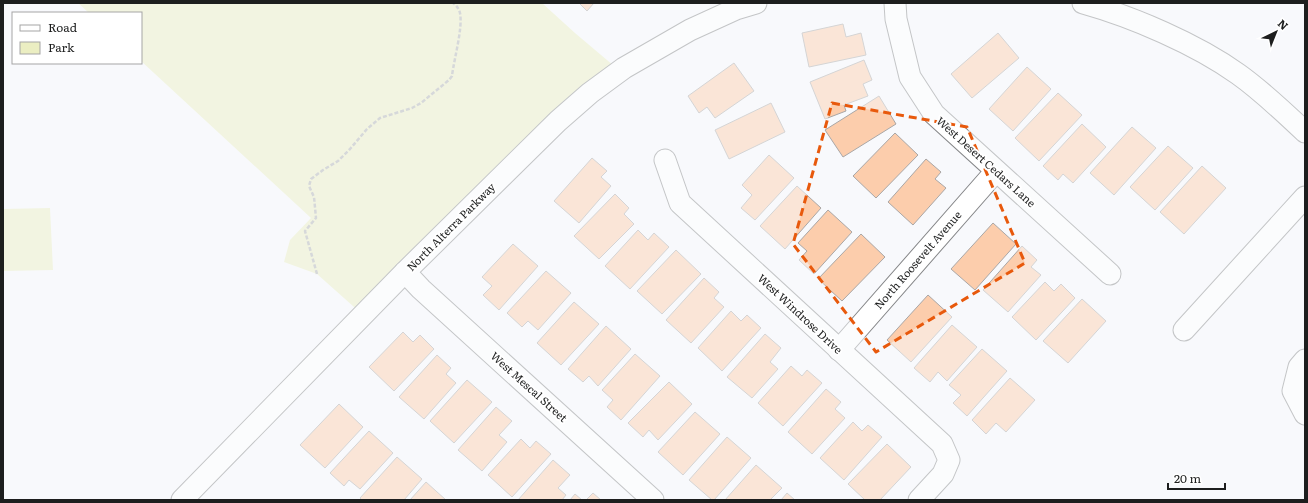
<svg xmlns="http://www.w3.org/2000/svg" width="1308" height="503" font-family="Literata,serif">
<style>
.green{fill:#ebeec2}
.building{fill:#fccdac;stroke:#aaa7a6}
.lines{fill:none;stroke-linecap:round;stroke-linejoin:round}
.minor-casing{stroke:#858688;stroke-width:23}
.path{stroke:#aeafb1;stroke-width:2.5;stroke-dasharray:4 2;stroke-linecap:butt}
.minor{stroke:#fff;stroke-width:21}
.marked{fill:none;stroke:#e8590c;stroke-width:3;stroke-dasharray:8 5;stroke-linejoin:round}
.labels{text-anchor:middle;stroke-width:4;stroke-linejoin:round;paint-order:stroke}
.street-label{font-size:11px;fill:#1d1e1e;stroke:#fff}
</style>
<rect width="100%" height="100%" fill="#f8f9fc"/>
<g class="green">
<polygon points="78,3 542,3 575,33 620,71 363,315 317,274 284,262 290,240 311,218 141,61 141,13 89,13"/>
<polygon points="50,208 53,270 3,271 3,209"/>
</g>
<g class="building">
<polygon points="579,3 594,3 587,11"/>
<polygon points="843,24 846,37 861,33 866,55 809,67 802,33"/>
<polygon points="998,33 1019,58 972,98 951,74"/>
<polygon points="864,60 872,80 863,84 868,96 844,105 846,111 825,119 810,82"/>
<polygon points="734,63 754,91 715,118 707,107 699,113 688,96"/>
<polygon points="1027,67 1051,89 1013,131 989,109"/>
<polygon points="1058,93 1082,115 1039,161 1015,138"/>
<polygon points="879,96 896,124 843,157 825,130"/>
<polygon points="771,103 785,132 729,159 715,130"/>
<polygon points="1082,124 1106,147 1073,183 1063,174 1058,180 1043,166"/>
<polygon points="1132,127 1156,148 1114,195 1090,173"/>
<polygon points="895,133 918,155 876,198 853,176"/>
<polygon points="1168,146 1193,168 1155,210 1130,187"/>
<polygon points="769,155 794,178 755,220 741,208 752,195 742,185"/>
<polygon points="592,158 607,171 601,177 611,186 579,223 554,201"/>
<polygon points="926,159 941,172 935,179 946,188 913,225 888,202"/>
<polygon points="1202,166 1226,188 1184,234 1160,212"/>
<polygon points="797,186 821,208 785,249 760,226"/>
<polygon points="615,194 629,208 624,214 634,224 599,259 574,236"/>
<polygon points="828,210 852,232 814,274 799,260 807,251 798,243"/>
<polygon points="993,223 1016,244 975,290 951,269"/>
<polygon points="638,230 648,240 654,233 669,247 630,289 605,266"/>
<polygon points="861,234 885,257 842,301 818,279"/>
<polygon points="513,244 538,266 499,310 483,295 492,286 482,277"/>
<polygon points="1022,246 1037,260 1031,267 1041,275 1008,312 983,290"/>
<polygon points="676,250 701,274 662,314 637,291"/>
<polygon points="546,271 571,293 538,330 528,321 522,327 507,313"/>
<polygon points="704,278 719,292 714,298 724,307 691,343 666,320"/>
<polygon points="1045,282 1054,291 1061,284 1075,298 1036,340 1012,317"/>
<polygon points="928,295 952,317 911,362 887,340"/>
<polygon points="1082,299 1106,321 1068,363 1043,341"/>
<polygon points="574,302 599,324 561,365 537,343"/>
<polygon points="731,311 741,321 747,315 761,328 722,371 698,348"/>
<polygon points="952,325 977,347 947,381 938,372 930,382 914,368"/>
<polygon points="606,326 631,349 598,386 589,376 583,382 568,369"/>
<polygon points="403,332 413,342 420,335 434,349 394,391 369,367"/>
<polygon points="765,334 781,348 770,362 778,369 752,398 727,377"/>
<polygon points="982,349 1007,371 967,416 953,403 961,395 949,385"/>
<polygon points="635,354 660,376 621,420 607,407 613,400 602,390"/>
<polygon points="437,355 451,368 446,374 456,383 424,419 399,397"/>
<polygon points="791,366 802,376 807,370 822,383 783,426 758,403"/>
<polygon points="1010,378 1035,400 1006,432 996,423 986,434 972,420"/>
<polygon points="467,380 492,402 454,443 430,421"/>
<polygon points="669,382 692,404 658,440 649,430 643,437 628,423"/>
<polygon points="826,389 841,402 835,409 845,418 812,454 788,432"/>
<polygon points="339,404 363,427 325,468 300,445"/>
<polygon points="496,407 512,421 499,435 507,442 482,471 458,450"/>
<polygon points="695,412 720,434 683,475 658,452"/>
<polygon points="853,422 862,431 868,425 882,437 844,480 820,458"/>
<polygon points="369,431 393,453 360,489 349,480 344,486 330,473"/>
<polygon points="727,437 751,458 714,500 712,500 689,480"/>
<polygon points="521,439 530,448 536,441 551,454 512,497 488,475"/>
<polygon points="887,444 911,467 880,500 865,500 848,484"/>
<polygon points="397,457 422,479 404,500 362,500 360,498"/>
<polygon points="553,460 570,475 558,488 566,495 562,500 518,500"/>
<polygon points="756,465 782,488 770,500 725,500"/>
<polygon points="426,482 446,500 410,500"/>
<polygon points="593,493 601,500 586,500"/>
<polygon points="787,493 795,500 781,500"/>
<polygon points="575,494 582,500 570,500"/>
</g>
<g class="lines">
<defs>
<g id="minor">
<polyline points="895,3 896,19 910,77 934,114 1110,274"/>
<path d="M1083,3C1133,17 1196,44 1238,74C1262,91 1284,112 1305,132"/>
<polyline points="665,160 680,203 942,444 949,460 943,474 919,500"/>
<polyline points="405,272 421,289 653,500"/>
<polyline points="1184,330 1305,197"/>
<polyline points="839,350 996,171"/>
<polyline points="1305,360 1299,367 1293,391 1305,414"/>
<polyline points="182,500 405,272 558,121 590,93 624,68 690,30 736,9 756,3"/>
</g>
</defs>
<use href="#minor" class="minor-casing"/>
<path class="path" d="M317,274L305,231L316,218L314,197L309,186L311,179L323,170L338,161L350,149L367,129L380,118L412,108L421,103L449,80L452,76C454,59 463,28 460,13C459,9 457,6 453,3"/>
<use href="#minor" class="minor"/>
</g>
<path d="M0 0H1308V503H0ZM832,103L967,127L1025,263L876,352L793,244Z" fill="#f8f9fc" fill-opacity=".55" fill-rule="evenodd"/>
<path class="marked" d="M832,103L967,127L1025,263L876,352L793,244Z"/>
<g class="labels">
<g class="street-label">
<text transform="translate(986 162) rotate(42)" y="4">West Desert Cedars Lane</text>
<text transform="translate(451 227) rotate(-45)" y="4">North Alterra Parkway</text>
<text transform="translate(918 260) rotate(-49)" y="4">North Roosevelt Avenue</text>
<text transform="translate(800 314) rotate(43)" y="4">West Windrose Drive</text>
<text transform="translate(529 387) rotate(42)" y="4">West Mescal Street</text>
</g>
</g>
<rect width="1308" height="503" fill="none" stroke="#1d1e1e" stroke-width="8"/>
<rect x="12" y="12" width="130" height="52" fill="#ffffff" stroke="#a5a5a5"/>
<rect x="20" y="25" width="20" height="6" fill="#ffffff" stroke="#a5a5a5"/>
<text x="48" y="32" font-size="12" fill="#1d1e1e">Road</text>
<rect x="20" y="42" width="20" height="12" fill="#ebeec2" stroke="#a5a5a5"/>
<text x="48" y="52" font-size="12" fill="#1d1e1e">Park</text>
<g transform="translate(1276 32) rotate(43)" stroke="#ffffff" stroke-width="3" paint-order="stroke">
<path d="M0-3L7 15L0 10L-7 15Z" fill="#1d1e1e"/>
<text y="-6" font-size="11" font-weight="bold" text-anchor="middle" fill="#1d1e1e">N</text>
</g>
<path d="M1168 483v6h57v-6" fill="none" stroke="#1d1e1e" stroke-width="2"/>
<text x="1174" y="483" font-size="12" fill="#1d1e1e" stroke="#ffffff" stroke-width="3" paint-order="stroke">20 m</text>
</svg>
